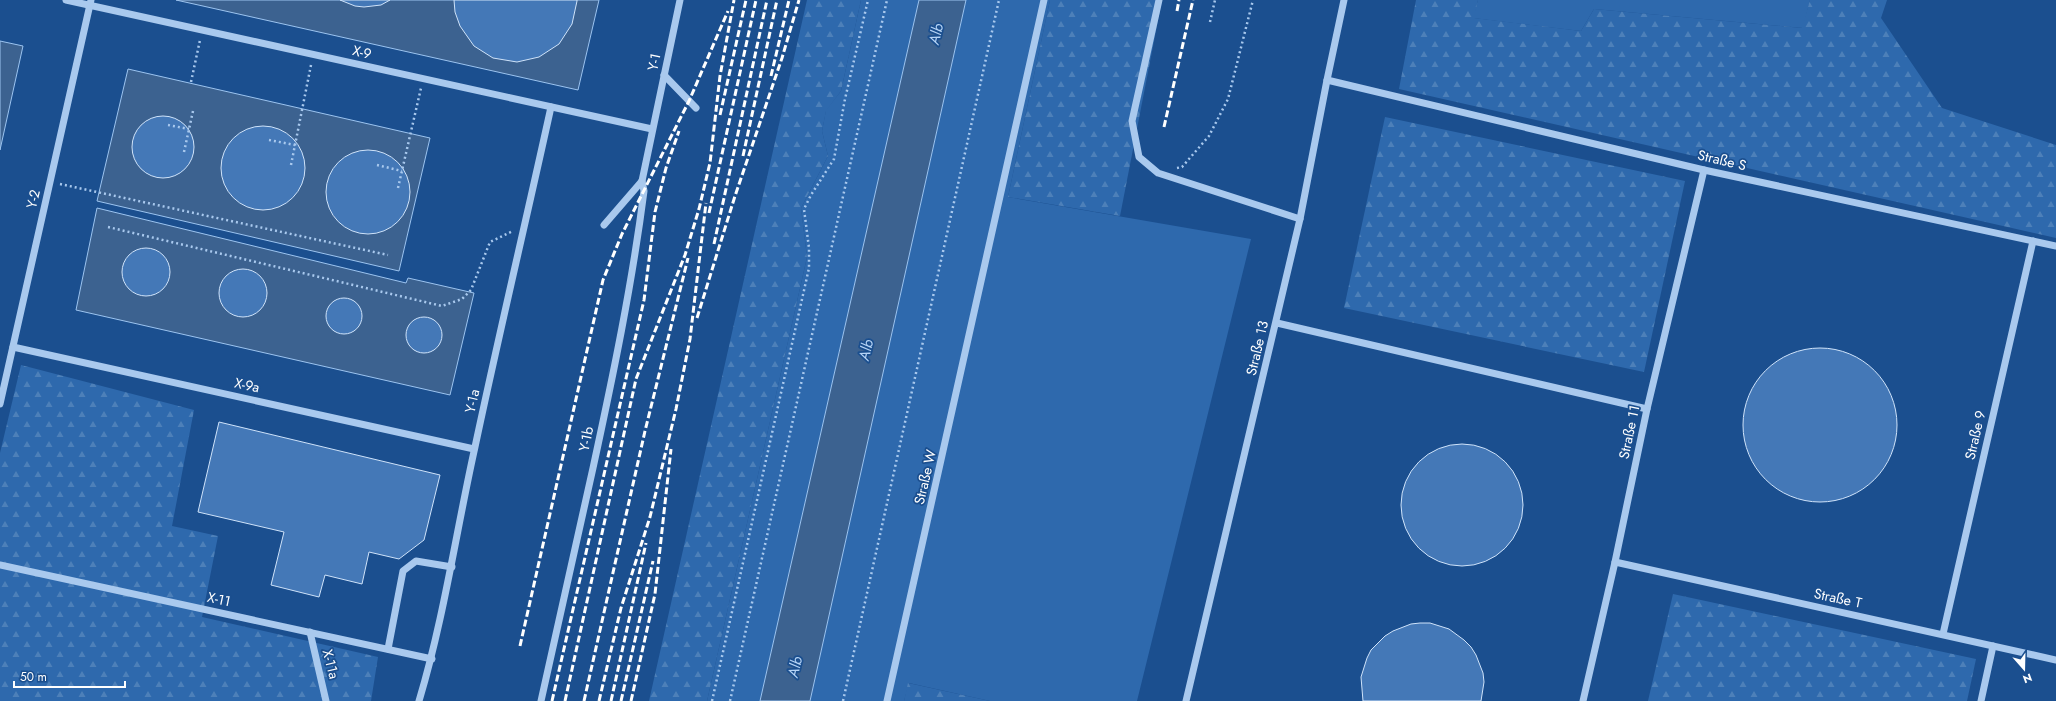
<svg xmlns="http://www.w3.org/2000/svg" width="2056" height="701" font-family="Jost,sans-serif">
<style>
.grass{fill:#2e69ad}
.forest{fill:url(#forest-firs)}
.water{fill:#3c6290;stroke:#9cc4f0}
.building{fill:#4478b7;stroke:#cfe3fa}
.lines{fill:none;stroke-linecap:round;stroke-linejoin:round}
.path{stroke:#a9c9ee;stroke-width:2.5;stroke-dasharray:2 3;stroke-linecap:butt}
.minor{stroke:#a9c9ee;stroke-width:7}
.rail{stroke:#fff;stroke-width:3;stroke-dasharray:7 3;stroke-linecap:butt}
.labels{text-anchor:middle;stroke-width:3.5;stroke-linejoin:round;paint-order:stroke}
.street-label{font-size:14px;fill:#fff;stroke:#1b4f8f}
.water-label{font-size:15px;font-style:italic;fill:#b5d3f5;stroke:#1b4f8f}
</style>
<defs>
<pattern id="forest-firs" width="22" height="20" patternUnits="userSpaceOnUse"><rect width="22" height="20" fill="#2e69ad"/><path d="M5 1l3.5 6h-7zM16 11l3.5 6h-7z" fill="#4d80b9"/></pattern>
</defs>
<rect width="100%" height="100%" fill="#1b4f8f"/>
<g class="grass">
<polygon points="861,0 919,0 760,701 707,701 807,257 801,208 828,156 822,131 826,110 841,91"/>
<polygon points="966,0 1050,0 1008,197 1251,239 1137,701 990,701 909,683 904,701 810,701"/>
<polygon points="1478,0 1810,0 1803,28 1594,9 1581,31 1473,18"/>
</g>
<g class="forest">
<polygon points="807,0 861,0 841,91 826,111 822,131 828,156 801,208 807,257 707,701 649,701"/>
<polygon points="1050,0 1162,0 1120,216 1008,197"/>
<polygon points="1416,0 1478,0 1474,18 1581,31 1594,9 1802,28 1810,0 1887,0 1881,18 1942,108 2056,145 2056,238 1399,89"/>
<polygon points="1385,117 1685,181 1644,372 1344,308"/>
<polygon points="21,365 194,410 172,526 218,536 202,617 378,657 371,701 0,701 0,453"/>
<polygon points="1673,594 1976,659 1967,701 1648,701"/>
<polygon points="908,683 990,701 904,701"/>
</g>
<g class="water">
<polygon points="176,0 599,0 578,90"/>
<polygon points="919,0 966,0 810,701 760,701"/>
<polygon points="0,41 23,46 0,150"/>
<polygon points="128,69 430,138 399,271 97,201"/>
<polygon points="97,208 406,283 408,278 474,293 450,395 76,310"/>
</g>
<g class="building">
<polygon points="340,0 390,0 381,5 364,7 355,6"/>
<polygon points="454,0 577,0 577,1 572,24 559,44 539,57 517,62 493,58 474,46 460,26 455,12"/>
<circle cx="163" cy="147" r="31"/>
<circle cx="263" cy="168" r="42"/>
<circle cx="368" cy="192" r="42"/>
<circle cx="146" cy="272" r="24"/>
<circle cx="243" cy="293" r="24"/>
<circle cx="344" cy="316" r="18"/>
<circle cx="424" cy="335" r="18"/>
<circle cx="1820" cy="425" r="77"/>
<polygon points="219,422 440,475 424,540 399,559 369,552 362,584 325,575 319,597 271,585 284,532 198,512"/>
<circle cx="1462" cy="505" r="61"/>
<polygon points="1420,623 1430,623 1449,629 1464,640 1471,647 1476,655 1483,673 1484,682 1481,701 1363,701 1361,677 1367,658 1371,650 1385,636 1393,631 1411,624"/>
</g>
<g class="lines">
<g class="path">
<polyline points="1210,22 1215,0"/>
<polyline points="191,82 200,40"/>
<polyline points="168,125 189,129"/>
<polyline points="269,140 295,145"/>
<polyline points="184,152 193,111"/>
<polyline points="291,165 311,65"/>
<polyline points="377,165 402,171"/>
<polyline points="1177,168 1182,167 1209,136 1228,99 1253,0"/>
<polyline points="60,184 388,255"/>
<polyline points="398,188 421,88"/>
<polyline points="108,227 442,306 462,299 471,290 490,242 513,231"/>
<polyline points="712,701 809,268 809,248 804,209 811,195 834,159 845,99 868,0"/>
<polyline points="730,701 887,0"/>
<polyline points="843,701 999,0"/>
</g>
<g class="minor">
<polyline points="66,0 652,129"/>
<polyline points="1159,0 1132,121 1139,157 1158,173 1300,219"/>
<polyline points="664,75 696,108"/>
<polyline points="1327,80 1704,170 2056,246"/>
<polyline points="604,225 642,181 680,0"/>
<polyline points="1277,323 1647,409"/>
<polyline points="13,347 474,449"/>
<polyline points="0,404 91,0"/>
<polyline points="1615,562 2056,660"/>
<polyline points="0,565 432,659"/>
<polyline points="310,632 326,701"/>
<polyline points="1943,634 2033,241"/>
<polyline points="388,649 403,571 416,561 452,567"/>
<path d="M419,701C444,618 456,532 475,447C499,334 526,221 551,107"/>
<path d="M541,701C559,623 576,545 593,468C613,376 632,285 644,191L642,181"/>
<polyline points="887,701 1044,0"/>
<polyline points="1186,701 1300,219 1327,80 1344,0"/>
<polyline points="1583,701 1615,562 1647,409 1704,170"/>
<polyline points="1981,701 1993,646"/>
</g>
<g class="rail">
<polyline points="1177,11 1179,0"/>
<polyline points="771,76 789,0"/>
<polyline points="720,115 746,0"/>
<polyline points="1164,127 1193,0"/>
<polyline points="743,156 777,0"/>
<polyline points="709,213 756,0"/>
<polyline points="714,244 767,0"/>
<polyline points="697,318 735,196 782,58 799,0"/>
<polyline points="520,646 603,280 622,234 689,101 728,11"/>
<polyline points="552,701 644,300 655,212 666,168 679,131"/>
<polyline points="565,701 636,379 685,255 699,209 710,163 720,76 734,0"/>
<polyline points="584,701 645,431 688,258"/>
<polyline points="599,701 621,608 650,517 676,409 690,339 706,203"/>
<polyline points="611,701 646,543"/>
<polyline points="621,701 653,561"/>
<polyline points="631,701 655,594 671,449"/>
</g>
</g>
<g class="labels">
<g class="street-label">
<text transform="translate(362 52) rotate(13)" y="5">X-9</text>
<text transform="translate(654 62) rotate(-78)" y="5">Y-1</text>
<text transform="translate(1722 160) rotate(13)" y="5">Straße S</text>
<text transform="translate(33 199) rotate(-77)" y="5">Y-2</text>
<text transform="translate(1257 348) rotate(-77)" y="5">Straße 13</text>
<text transform="translate(247 385) rotate(12)" y="5">X-9a</text>
<text transform="translate(472 401) rotate(-77)" y="5">Y-1a</text>
<text transform="translate(1629 432) rotate(-78)" y="5">Straße 11</text>
<text transform="translate(1975 435) rotate(-77)" y="5">Straße 9</text>
<text transform="translate(586 439) rotate(-78)" y="5">Y-1b</text>
<text transform="translate(925 477) rotate(-77)" y="5">Straße W</text>
<text transform="translate(1838 598) rotate(12)" y="5">Straße T</text>
<text transform="translate(219 599) rotate(12)" y="5">X-11</text>
<text transform="translate(331 664) rotate(76)" y="5">X-11a</text>
</g>
<g class="water-label">
<text transform="translate(936 34) rotate(-77)" y="5">Alb</text>
<text transform="translate(866 350) rotate(-77)" y="5">Alb</text>
<text transform="translate(795 667) rotate(-77)" y="5">Alb</text>
</g>
</g>
<g transform="translate(2024 669) rotate(160)" stroke="#1b4f8f" stroke-width="3" paint-order="stroke">
<path d="M0-3L7 15L0 10L-7 15Z" fill="#ffffff"/>
<text y="-6" font-size="11" font-weight="bold" text-anchor="middle" fill="#ffffff">N</text>
</g>
<path d="M14 681v6h111v-6" fill="none" stroke="#ffffff" stroke-width="2"/>
<text x="20" y="681" font-size="12" fill="#ffffff" stroke="#1b4f8f" stroke-width="3" paint-order="stroke">50 m</text>
</svg>
